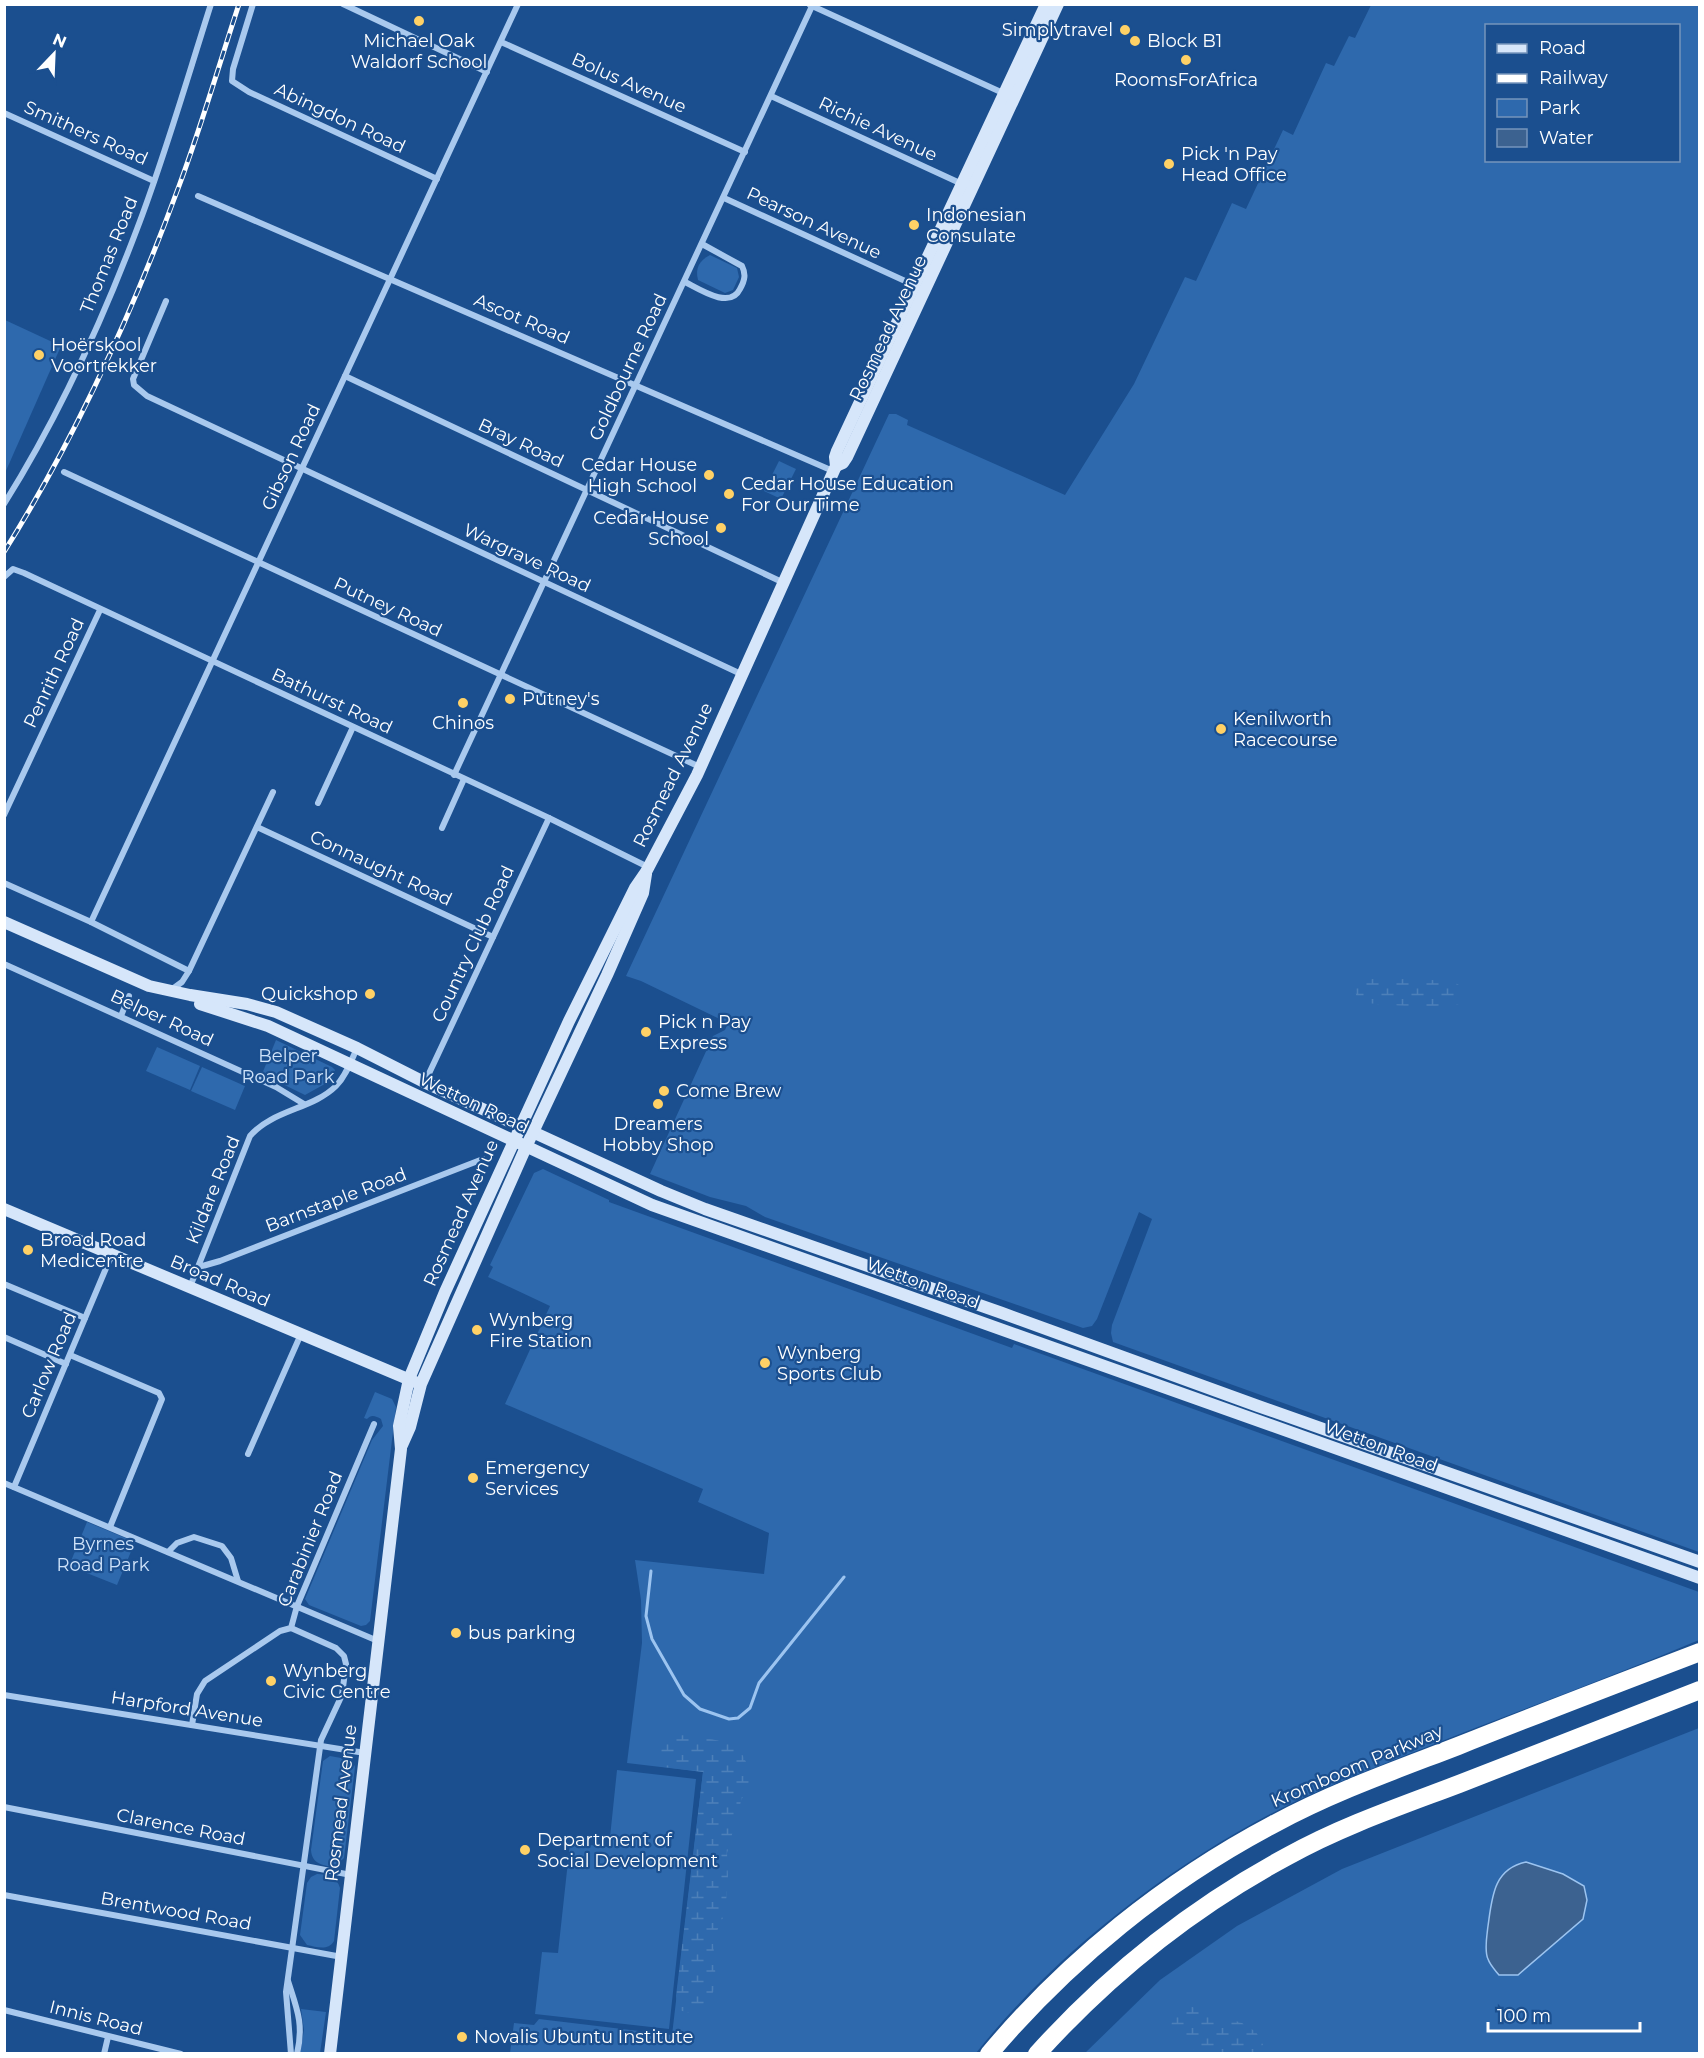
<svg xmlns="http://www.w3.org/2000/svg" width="1704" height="2058" font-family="Montserrat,sans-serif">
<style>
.green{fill:#2e69ad;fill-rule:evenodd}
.wetland{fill:url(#wetland-marsh)}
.water{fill:#3c6290;stroke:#9cc4f0;stroke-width:1.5}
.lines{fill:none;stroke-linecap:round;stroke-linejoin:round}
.stream{stroke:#9cc4f0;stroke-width:3}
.street{stroke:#a9c9ee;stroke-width:6}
.secondary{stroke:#d6e6fa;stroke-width:12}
.highway{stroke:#fff;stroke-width:18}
.rail-casing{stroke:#fff;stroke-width:5}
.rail{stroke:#1b4f8f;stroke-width:3;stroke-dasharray:9;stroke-linecap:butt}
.poi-dot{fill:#ffd166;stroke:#1b4f8f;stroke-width:2}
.labels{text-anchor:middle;stroke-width:4.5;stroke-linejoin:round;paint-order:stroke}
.poi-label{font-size:18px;fill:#fff;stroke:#1b4f8f;text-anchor:start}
.street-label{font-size:18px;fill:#fff;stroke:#1b4f8f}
.park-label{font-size:18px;fill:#cfe3fa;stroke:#1b4f8f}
</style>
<defs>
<pattern id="wetland-marsh" width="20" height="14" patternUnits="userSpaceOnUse" patternTransform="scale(1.5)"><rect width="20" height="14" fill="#2e69ad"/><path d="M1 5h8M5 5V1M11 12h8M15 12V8" fill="none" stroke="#4d80b9"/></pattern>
</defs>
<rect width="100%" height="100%" fill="#1b4f8f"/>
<g class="green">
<path d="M1371,5H1699V1552L1113,1342L1111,1333L1112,1325L1152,1219L1139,1212L1097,1319L1092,1326L1083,1328L765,1217L746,1206L710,1197L650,1174L713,1036L725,1030L728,1023L641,981L626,976L889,414H896L908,420L907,425L1065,495L1134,384L1185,277L1196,281L1232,203L1246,209L1283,130L1293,135L1326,63L1334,66L1349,36L1355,38ZM1486,26H1678V160H1486Z"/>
<path d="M710,255L737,268L739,277L733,290L725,293L698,280C695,268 699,261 710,255Z"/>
<polygon points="5,320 61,346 5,473"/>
<polygon points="779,461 796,469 781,499 764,491"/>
<polygon points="276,1040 332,1067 335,1070 332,1080 305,1095 262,1074"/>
<polygon points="157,1047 200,1066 190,1090 146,1071"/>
<polygon points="202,1067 245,1086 235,1110 191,1091"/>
<path d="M543,1169L609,1200V1202L1012,1348L1014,1344L1699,1592V1640C1608,1678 1516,1712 1424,1748C1381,1765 1337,1782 1294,1802C1177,1859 1057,1951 976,2053H510L514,2023L534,2025L539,2019L672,2035L703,1772L627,1763L642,1643L641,1600L635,1560L764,1574L769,1533L698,1502L703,1489L505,1404L550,1306L488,1277L493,1267L490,1265L534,1173Z"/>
<path d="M375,1392L392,1399L396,1407L370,1621L366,1625L361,1626L309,1605L305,1599L372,1440L383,1426L381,1419C376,1416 371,1414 367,1419L364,1418Z"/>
<polygon points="87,1522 135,1542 117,1585 69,1566"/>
<polygon points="1699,1728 1699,2053 1084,2054 1160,1980 1237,1926 1342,1869"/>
<path d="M330,1756L352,1760L355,1767L344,1858L334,1867C322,1865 312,1864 311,1850L323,1761Z"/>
<polygon points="617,1770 696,1779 669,2029 535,2014 542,1952 558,1953 570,1843 609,1847"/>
<path d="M317,1874C328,1874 337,1877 340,1888L334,1941C328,1951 317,1947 307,1945L300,1935L307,1883L311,1877Z"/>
<polygon points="301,2009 326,2012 320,2053 300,2054 304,2030"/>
</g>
<g class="wetland">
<path d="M1381,978L1396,980L1411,978L1453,982L1459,985L1462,995L1459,1004C1442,1008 1373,1006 1358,1001L1355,991L1358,981Z"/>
<path d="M688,1735L737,1744L747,1764L749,1782L741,1801L727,1853L728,1879L725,1913L713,1940L716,1983L709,2004L700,2015L678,2010L676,1996L703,1772L664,1767C659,1754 660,1747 668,1736Z"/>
<path d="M1189,2006L1242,2023L1256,2032L1263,2044L1259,2053H1197L1190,2045L1171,2032C1171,2016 1175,2013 1189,2006Z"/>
</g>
<path class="water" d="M1526,1862L1563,1874L1584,1886L1587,1900L1583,1919L1518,1975H1499C1495,1970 1490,1965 1488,1959C1484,1951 1487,1935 1488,1926C1492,1898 1493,1869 1526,1862Z"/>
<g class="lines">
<polyline class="stream" points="651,1571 646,1616 652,1639 684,1695 700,1709 729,1719 738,1718 750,1708 759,1683 844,1577"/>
<g class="street">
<polyline points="253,4 233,69 232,81 249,92 437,179"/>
<polyline points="343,4 487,72"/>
<polyline points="810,5 1003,93"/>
<polyline points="501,42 745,152"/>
<polyline points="771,96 962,184"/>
<polyline points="4,113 154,181"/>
<polyline points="198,196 833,471"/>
<polyline points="724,198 916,286"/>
<path d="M685,282C699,289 730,310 740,289C745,280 746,274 742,266L702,244"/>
<polyline points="166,301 133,379 134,385 147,396 741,674"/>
<polyline points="345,376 782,582"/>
<polyline points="64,472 700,767"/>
<path d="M4,504C58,418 101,324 137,229C165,156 187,79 211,4"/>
<polyline points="4,577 13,569 24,573 549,818 648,867"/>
<polyline points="454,775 813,4"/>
<polyline points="318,803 353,727"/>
<polyline points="4,815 100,610"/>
<polyline points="257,827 493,937"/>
<polyline points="442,828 464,779"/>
<polyline points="4,883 91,922 189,971"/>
<polyline points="91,922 518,4"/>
<polyline points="4,964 276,1087 304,1104"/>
<polyline points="171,990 182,982 189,971 273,792"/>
<polyline points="121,1016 129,996"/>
<polyline points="425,1082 549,818"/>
<polyline points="199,1267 220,1261 483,1159"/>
<polyline points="4,1284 85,1318"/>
<path d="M190,1287L250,1136C272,1110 313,1109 336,1086C346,1076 351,1061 357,1048"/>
<polyline points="4,1337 66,1364"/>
<polyline points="70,1355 159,1393 162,1399 110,1527"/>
<polyline points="248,1454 301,1334"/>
<polyline points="4,1483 378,1641"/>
<polyline points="14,1487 112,1254"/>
<polyline points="168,1552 177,1543 194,1537 222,1546 231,1558 238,1581"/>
<polyline points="4,1695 365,1753"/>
<polyline points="192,1725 197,1694 205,1681 280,1631 291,1628 297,1606 374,1424"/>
<polyline points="4,1807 351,1875"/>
<polyline points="4,1895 342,1957"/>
<path d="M288,1981C297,2009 304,2024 297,2054"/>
<polyline points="4,2010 181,2054"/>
<polyline points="104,2054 108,2037"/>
<polyline points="291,2054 286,1992 321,1740 342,1695 346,1664 344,1656 336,1648 291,1628"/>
</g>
<g class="secondary">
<polyline points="836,466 843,463 847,457 1058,4"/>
<polyline points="4,922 149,986 190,995 247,1004 276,1012 357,1048 424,1082 661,1191 705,1209 1002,1313 1258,1406 1700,1562"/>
<polyline points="200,1004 268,1026 652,1205 1700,1578"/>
<polyline points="4,1209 415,1382"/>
<polyline points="402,1445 410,1427 421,1384 526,1147 607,975 643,893 646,874"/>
<polyline points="330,2054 401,1449 399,1426 409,1379 445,1292 569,1021 635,888 646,872 697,775 836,466 835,457 837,451 1046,4"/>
</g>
<g class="highway">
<path d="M989,2054C1068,1960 1166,1881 1274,1824C1333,1792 1396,1770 1458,1746C1538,1714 1619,1683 1700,1652"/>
<path d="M1037,2054C1109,1974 1193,1907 1288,1856C1342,1826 1401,1806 1459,1784C1539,1753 1619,1721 1700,1690"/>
</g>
<defs>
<path id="rail" d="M4,552C76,437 132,314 179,186C201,127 219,65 239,4"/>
</defs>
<use href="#rail" class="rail-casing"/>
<use href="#rail" class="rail"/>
</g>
<g class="poi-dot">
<circle cx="419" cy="21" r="6"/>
<circle cx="1125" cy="30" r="6"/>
<circle cx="1135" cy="41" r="6"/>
<circle cx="1186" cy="60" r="6"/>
<circle cx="1169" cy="164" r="6"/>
<circle cx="914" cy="225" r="6"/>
<circle cx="39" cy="355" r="6"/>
<circle cx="709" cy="475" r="6"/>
<circle cx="729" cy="494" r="6"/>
<circle cx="721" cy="528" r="6"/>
<circle cx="510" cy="699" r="6"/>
<circle cx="463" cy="703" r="6"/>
<circle cx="1221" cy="729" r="6"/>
<circle cx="370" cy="994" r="6"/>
<circle cx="646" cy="1032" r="6"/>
<circle cx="664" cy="1091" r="6"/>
<circle cx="658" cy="1104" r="6"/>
<circle cx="28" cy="1250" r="6"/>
<circle cx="477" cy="1330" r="6"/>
<circle cx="765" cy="1363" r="6"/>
<circle cx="473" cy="1478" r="6"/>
<circle cx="456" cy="1633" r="6"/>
<circle cx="271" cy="1681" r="6"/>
<circle cx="525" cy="1850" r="6"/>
<circle cx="462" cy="2037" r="6"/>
</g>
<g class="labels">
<g class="poi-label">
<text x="1113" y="36" text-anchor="end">Simplytravel</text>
<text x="419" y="47" text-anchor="middle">Michael Oak<tspan x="419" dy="21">Waldorf School</tspan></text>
<text x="1147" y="47">Block B1</text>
<text x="1186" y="86" text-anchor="middle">RoomsForAfrica</text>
<text x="1181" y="160">Pick 'n Pay<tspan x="1181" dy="21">Head Office</tspan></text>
<text x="926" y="221">Indonesian<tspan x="926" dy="21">Consulate</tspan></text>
<text x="51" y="351">Hoërskool<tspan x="51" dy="21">Voortrekker</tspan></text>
<text x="697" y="471" text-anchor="end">Cedar House<tspan x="697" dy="21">High School</tspan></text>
<text x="741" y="490">Cedar House Education<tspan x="741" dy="21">For Our Time</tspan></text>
<text x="709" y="524" text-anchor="end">Cedar House<tspan x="709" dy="21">School</tspan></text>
<text x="522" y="705">Putney's</text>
<text x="1233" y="725">Kenilworth<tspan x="1233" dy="21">Racecourse</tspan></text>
<text x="463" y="729" text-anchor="middle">Chinos</text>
<text x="358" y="1000" text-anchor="end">Quickshop</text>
<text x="658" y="1028">Pick n Pay<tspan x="658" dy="21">Express</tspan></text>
<text x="676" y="1097">Come Brew</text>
<text x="658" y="1130" text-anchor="middle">Dreamers<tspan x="658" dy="21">Hobby Shop</tspan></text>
<text x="40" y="1246">Broad Road<tspan x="40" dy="21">Medicentre</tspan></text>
<text x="489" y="1326">Wynberg<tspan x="489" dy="21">Fire Station</tspan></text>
<text x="777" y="1359">Wynberg<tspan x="777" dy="21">Sports Club</tspan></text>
<text x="485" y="1474">Emergency<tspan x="485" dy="21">Services</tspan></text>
<text x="468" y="1639">bus parking</text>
<text x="283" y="1677">Wynberg<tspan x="283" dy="21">Civic Centre</tspan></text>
<text x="537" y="1846">Department of<tspan x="537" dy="21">Social Development</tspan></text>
<text x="474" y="2043">Novalis Ubuntu Institute</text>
</g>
<g class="street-label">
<text transform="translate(629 83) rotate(24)" y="6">Bolus Avenue</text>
<text transform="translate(340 118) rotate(25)" y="6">Abingdon Road</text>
<text transform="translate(878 129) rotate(25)" y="6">Richie Avenue</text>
<text transform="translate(86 133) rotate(24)" y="6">Smithers Road</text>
<text transform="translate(814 223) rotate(25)" y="6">Pearson Avenue</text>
<text transform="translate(109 255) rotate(-68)" y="6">Thomas Road</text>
<text transform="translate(522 319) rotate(23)" y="6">Ascot Road</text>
<text transform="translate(888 328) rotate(-65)" y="6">Rosmead Avenue</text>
<text transform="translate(628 367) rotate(-65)" y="6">Goldbourne Road</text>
<text transform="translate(521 443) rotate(25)" y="6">Bray Road</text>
<text transform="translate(291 457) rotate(-65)" y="6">Gibson Road</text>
<text transform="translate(527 558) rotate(25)" y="6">Wargrave Road</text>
<text transform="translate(388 607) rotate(25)" y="6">Putney Road</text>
<text transform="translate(54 673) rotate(-65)" y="6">Penrith Road</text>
<text transform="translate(332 701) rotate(25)" y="6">Bathurst Road</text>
<text transform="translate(673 775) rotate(-64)" y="6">Rosmead Avenue</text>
<text transform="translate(381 868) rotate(25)" y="6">Connaught Road</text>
<text transform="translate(473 944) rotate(-65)" y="6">Country Club Road</text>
<text transform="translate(162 1018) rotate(25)" y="6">Belper Road</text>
<text transform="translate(474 1103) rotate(25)" y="6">Wetton Road</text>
<text transform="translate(213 1190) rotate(-68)" y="6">Kildare Road</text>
<text transform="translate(336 1200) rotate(-21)" y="6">Barnstaple Road</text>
<text transform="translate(461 1213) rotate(-66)" y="6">Rosmead Avenue</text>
<text transform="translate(220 1281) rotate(23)" y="6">Broad Road</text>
<text transform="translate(923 1283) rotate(20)" y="6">Wetton Road</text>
<text transform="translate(49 1365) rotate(-67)" y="6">Carlow Road</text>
<text transform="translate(1381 1446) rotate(20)" y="6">Wetton Road</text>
<text transform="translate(310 1539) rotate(-68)" y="6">Carabinier Road</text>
<text transform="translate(187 1709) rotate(9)" y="6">Harpford Avenue</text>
<text transform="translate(1357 1766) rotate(-23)" y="6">Kromboom Parkway</text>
<text transform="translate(341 1803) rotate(-83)" y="6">Rosmead Avenue</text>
<text transform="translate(181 1827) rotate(11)" y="6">Clarence Road</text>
<text transform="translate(176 1911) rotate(10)" y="6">Brentwood Road</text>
<text transform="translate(96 2018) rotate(14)" y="6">Innis Road</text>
</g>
<g class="park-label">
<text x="288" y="1062">Belper<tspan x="288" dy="21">Road Park</tspan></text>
<text x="103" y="1550">Byrnes<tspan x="103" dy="21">Road Park</tspan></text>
</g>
</g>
<rect width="1704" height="2058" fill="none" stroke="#ffffff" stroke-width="12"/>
<rect x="1485" y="24" width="195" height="138" fill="#1b4f8f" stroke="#7695bc" stroke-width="1.5"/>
<rect x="1497" y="44" width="30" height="9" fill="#d6e6fa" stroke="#7695bc" stroke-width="1.5"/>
<text x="1539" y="54" font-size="18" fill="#ffffff">Road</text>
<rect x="1497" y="74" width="30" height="9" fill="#ffffff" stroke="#7695bc" stroke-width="1.5"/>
<text x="1539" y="84" font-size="18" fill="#ffffff">Railway</text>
<rect x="1497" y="99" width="30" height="18" fill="#2e69ad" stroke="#7695bc" stroke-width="1.5"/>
<text x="1539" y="114" font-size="18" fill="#ffffff">Park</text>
<rect x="1497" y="129" width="30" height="18" fill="#3c6290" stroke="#7695bc" stroke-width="1.5"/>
<text x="1539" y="144" font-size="18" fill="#ffffff">Water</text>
<g transform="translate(54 54) rotate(23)" stroke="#1b4f8f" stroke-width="4.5" paint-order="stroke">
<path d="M0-4.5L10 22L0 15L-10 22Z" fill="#ffffff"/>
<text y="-9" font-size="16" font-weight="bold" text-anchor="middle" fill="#ffffff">N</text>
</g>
<path d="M1488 2022v9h152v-9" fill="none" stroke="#ffffff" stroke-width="3"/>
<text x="1497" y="2022" font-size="18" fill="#ffffff" stroke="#1b4f8f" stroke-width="4.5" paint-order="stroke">100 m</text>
</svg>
